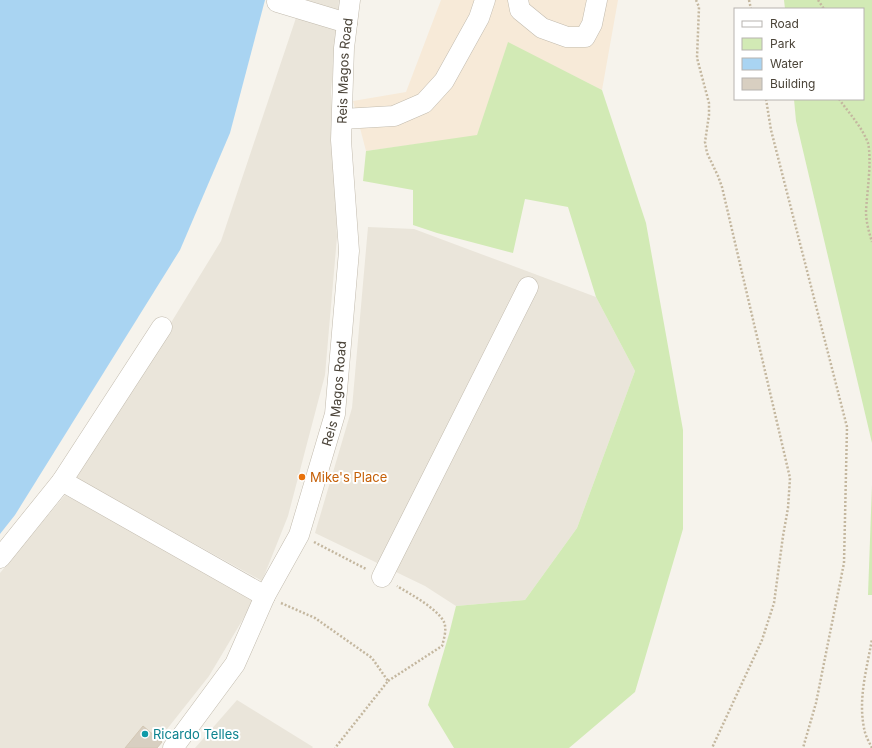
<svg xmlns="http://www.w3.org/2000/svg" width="872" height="748" font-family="Inter,sans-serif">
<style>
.residential{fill:#eae5da}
.commercial{fill:#f7ead8}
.green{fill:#d2eab5}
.water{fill:#a9d4f2}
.building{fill:#d8cfc1;stroke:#d3c7b4}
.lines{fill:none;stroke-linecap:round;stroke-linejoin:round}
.minor-casing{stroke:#c2bbae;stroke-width:21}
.path{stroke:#c4b79f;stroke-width:2.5;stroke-dasharray:2 2;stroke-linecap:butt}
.minor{stroke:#fff;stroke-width:20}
.food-dot{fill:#e8710a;stroke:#fff;stroke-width:1.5}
.culture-dot{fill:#0f9aa8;stroke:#fff;stroke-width:1.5}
.labels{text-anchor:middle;stroke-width:4;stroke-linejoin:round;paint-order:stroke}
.street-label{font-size:13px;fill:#4b4439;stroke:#fff}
.food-label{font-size:13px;fill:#c56008;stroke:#fff;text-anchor:start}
.culture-label{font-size:13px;fill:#0d838f;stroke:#fff;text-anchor:start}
</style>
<rect width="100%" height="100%" fill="#f6f3ec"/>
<g class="residential">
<polygon points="302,0 339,0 331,91 337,237 325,375 288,516 262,581 76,478 221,241"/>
<polygon points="368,227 414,229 596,297 635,371 577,528 525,600 456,606 425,586 315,533 352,408"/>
<polygon points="65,495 255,599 209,676 152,748 0,748 0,573"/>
<polygon points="237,700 313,747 312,748 195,748"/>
</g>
<polygon class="commercial" points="441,0 618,0 602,90 508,43 477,136 366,151 353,101 406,92"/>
<g class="green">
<polygon points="784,0 872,0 872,443 796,121 794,99 863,99 863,9 785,9"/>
<polygon points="508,42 602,90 646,223 683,430 683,529 635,692 569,748 454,748 428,705 449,634 456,606 525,600 577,528 635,371 596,297 568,207 525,199 513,253 437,233 413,225 413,190 363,181 366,151 477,135"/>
<polygon points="872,485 872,595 868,595"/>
</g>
<polygon class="water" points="0,0 265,0 230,133 180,250 15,515 0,534"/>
<polygon class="building" points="143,726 162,742 157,748 125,748"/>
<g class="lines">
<defs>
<g id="minor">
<polyline points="518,0 520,10 542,28 567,37 585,37 592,24 597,0"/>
<polyline points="277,2 347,23"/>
<polyline points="342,119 394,116 424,103 444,81 479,18 485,0"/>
<polyline points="62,481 265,596"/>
<polyline points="0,558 62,481 162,327"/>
<polyline points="382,577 528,287"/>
<path id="s1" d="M173,748L235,664L265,596L299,535L335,414L349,251L341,140L344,48L350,0"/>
</g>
</defs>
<use href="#minor" class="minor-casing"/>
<g class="path">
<polyline points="696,0 699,7 697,58 709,103 709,115 705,142 707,153 718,176 722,187 790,478 788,508 783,536 774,603 762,640 712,748"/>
<polyline points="749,0 751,9"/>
<polyline points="818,0 824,9"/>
<polyline points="766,99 771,130 847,427 844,563 816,703 803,748"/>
<path d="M839,99C849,113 862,127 868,143C872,160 867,193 866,211C866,222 869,232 872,242"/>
<polyline points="314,542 366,569"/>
<polyline points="281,603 315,618 372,658 388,681 335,748"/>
<path d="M388,681L442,646C444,639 447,629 444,622C437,608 410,594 397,586"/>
<path d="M872,748C869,742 865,735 864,728C858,698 867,668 872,639"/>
</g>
<use href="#minor" class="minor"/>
</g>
<circle class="food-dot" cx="302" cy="477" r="4"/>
<circle class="culture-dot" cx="145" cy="734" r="4"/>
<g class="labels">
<g class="street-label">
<text dy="5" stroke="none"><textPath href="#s1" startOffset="719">Reis Magos Road</textPath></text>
<text dy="5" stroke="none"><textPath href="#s1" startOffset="395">Reis Magos Road</textPath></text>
</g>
<g class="food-label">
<text x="310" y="482">Mike's Place</text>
</g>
<g class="culture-label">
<text x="153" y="739">Ricardo Telles</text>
</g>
</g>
<rect x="734" y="8" width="130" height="92" fill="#ffffff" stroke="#b7b4b0"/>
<rect x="742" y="21" width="20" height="6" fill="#ffffff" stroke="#b7b4b0"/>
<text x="770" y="28" font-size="12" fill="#4b4439">Road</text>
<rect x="742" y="38" width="20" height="12" fill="#d2eab5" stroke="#b7b4b0"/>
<text x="770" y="48" font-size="12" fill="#4b4439">Park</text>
<rect x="742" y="58" width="20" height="12" fill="#a9d4f2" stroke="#b7b4b0"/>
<text x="770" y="68" font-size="12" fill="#4b4439">Water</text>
<rect x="742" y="78" width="20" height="12" fill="#d8cfc1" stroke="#b7b4b0"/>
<text x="770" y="88" font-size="12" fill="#4b4439">Building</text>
</svg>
